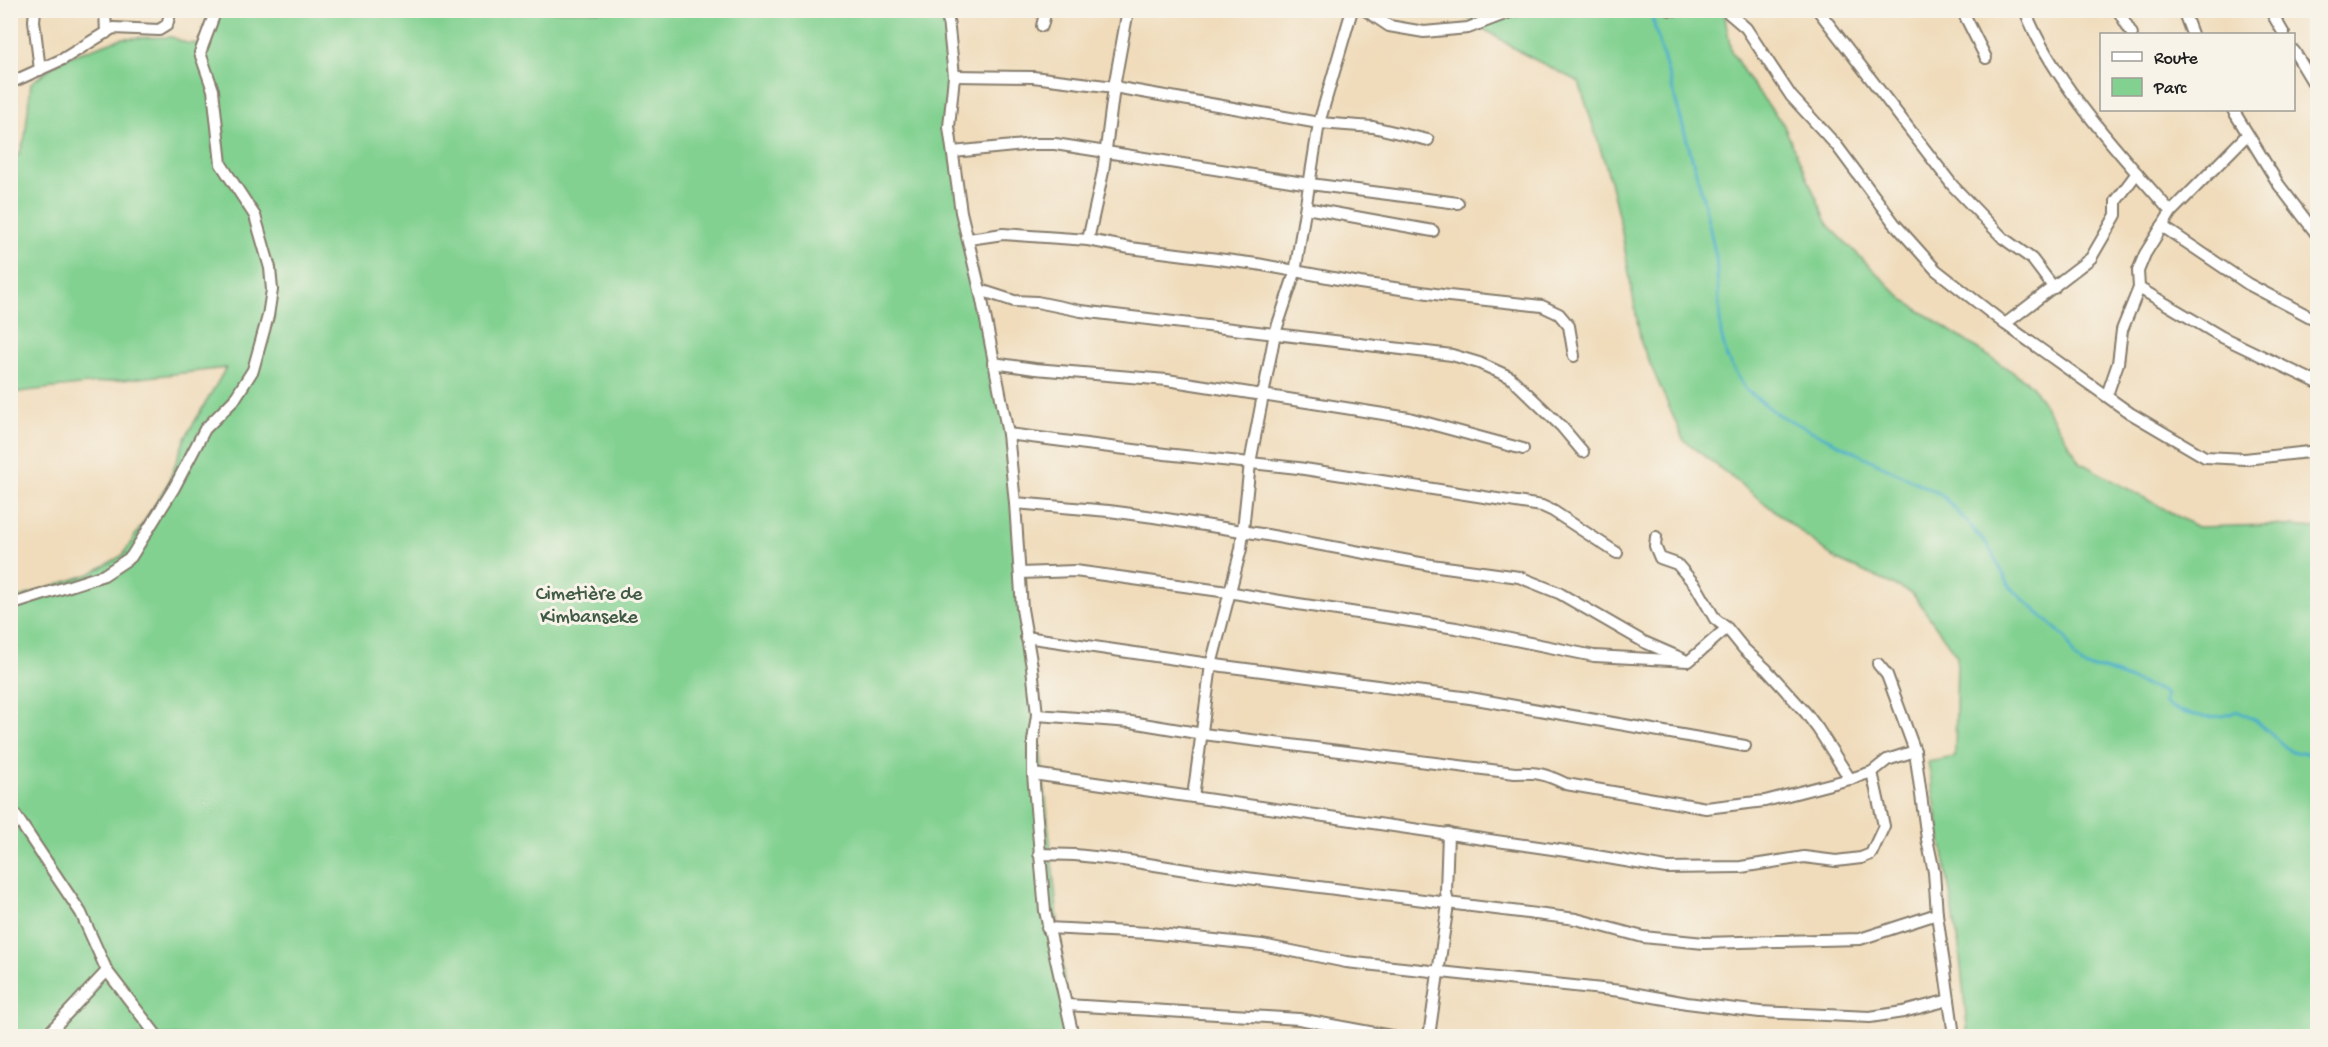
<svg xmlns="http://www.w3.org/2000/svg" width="2328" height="1047" font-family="'Gochi Hand',sans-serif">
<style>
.green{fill:#82d191;stroke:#4f7656;stroke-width:1.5}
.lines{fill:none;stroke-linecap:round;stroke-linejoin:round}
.stream{stroke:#4aafca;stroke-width:3}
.street-casing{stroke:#867c6c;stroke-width:14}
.street{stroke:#fff;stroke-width:10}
.labels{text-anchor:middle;stroke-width:6;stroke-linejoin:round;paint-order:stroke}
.park-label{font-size:20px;fill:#405b45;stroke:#f7f3e8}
</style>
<rect width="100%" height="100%" fill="#f7f3e8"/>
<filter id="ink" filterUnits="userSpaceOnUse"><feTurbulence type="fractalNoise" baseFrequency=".0167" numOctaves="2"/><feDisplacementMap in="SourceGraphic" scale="12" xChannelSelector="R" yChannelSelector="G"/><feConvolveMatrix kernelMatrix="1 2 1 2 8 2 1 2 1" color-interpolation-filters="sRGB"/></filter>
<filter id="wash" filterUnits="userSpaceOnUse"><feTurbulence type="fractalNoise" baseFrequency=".008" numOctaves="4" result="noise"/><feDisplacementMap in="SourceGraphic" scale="24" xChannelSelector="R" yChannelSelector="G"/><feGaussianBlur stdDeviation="1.35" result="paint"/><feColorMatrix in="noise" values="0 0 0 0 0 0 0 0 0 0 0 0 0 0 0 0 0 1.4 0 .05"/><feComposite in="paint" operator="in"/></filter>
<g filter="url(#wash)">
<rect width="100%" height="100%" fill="#f0dcbb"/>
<g class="green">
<polygon points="216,11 947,11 954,76 949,127 1008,434 1070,1036 11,1036 11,600 90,574 123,555 168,484 185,438 226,368 11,393 11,156 19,155 25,137 31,83 63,59 122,38 172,37 186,43 202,44"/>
<polygon points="1447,11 1724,11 1731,51 1748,79 1783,124 1829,226 1905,301 2031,384 2081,463 2197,527 2272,525 2317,528 2317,1036 2273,1036 2267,1034 2252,1036 1968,1036 1959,947 1928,762 1955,757 1957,656 1912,593 1837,560 1683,439 1641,343 1621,227 1608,173 1579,82 1520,52 1462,15"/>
</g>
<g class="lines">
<path class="stream" d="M1650,10L1702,193L1716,257L1721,334L1727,358L1746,390L1777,414L1942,495L1987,544L2011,588L2066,638L2075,658L2085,667L2101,669L2164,692L2166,696L2164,702C2181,716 2217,722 2237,711L2255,720L2290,751L2318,756"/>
</g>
</g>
<g filter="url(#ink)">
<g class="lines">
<defs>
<g id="street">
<polyline points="35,10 34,21 40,70"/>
<polyline points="105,10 106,33"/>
<polyline points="947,10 954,76 949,127 961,212 980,290 1008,434 1015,503 1022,609 1032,667 1037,715 1033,741 1033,774 1045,911 1073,1036"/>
<polyline points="1365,10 1389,26 1424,32 1468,28 1510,12 1520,10"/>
<polyline points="1670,10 1684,10"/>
<polyline points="1725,10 1746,28 1791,96 1837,146 1894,223 1920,252 1936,270 2005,324 2130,413 2205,457 2245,459 2318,451"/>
<polyline points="1818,10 1953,186 2003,238 2032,259 2054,288"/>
<polyline points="1962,10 1986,58"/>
<path d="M2025,10C2051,80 2122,156 2171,212"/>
<polyline points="2118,10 2132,34"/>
<polyline points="2183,10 2192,34"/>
<polyline points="2270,10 2284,34"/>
<polyline points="1042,26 1046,10"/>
<polyline points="2294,51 2318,91"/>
<polyline points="954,76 1033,77 1114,87 1319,123 1373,127 1428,140"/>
<polyline points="10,83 63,59 113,28 159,30 167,25 171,10"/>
<polyline points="2233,110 2279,185 2318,236"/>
<polyline points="953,152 1034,144 1055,144 1310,184 1458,203"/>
<polyline points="1306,208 1433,231"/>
<polyline points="2162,226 2248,284 2318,321"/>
<polyline points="969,239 1003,234 1088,240 1130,248 1257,264 1360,283 1449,296 1542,306 1559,314 1569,326 1574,356"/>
<polyline points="1088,240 1103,172 1114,87 1128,10"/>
<polyline points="2139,288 2222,337 2318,383"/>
<polyline points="980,290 1014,301 1037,302 1081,311 1452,355 1479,363 1510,377 1562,427 1583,452"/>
<polyline points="2005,324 2091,258 2116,215 2116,201 2137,173"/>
<polyline points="993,363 1035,369 1167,380 1409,418 1523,449"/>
<polyline points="2107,395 2118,363 2122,330 2139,288 2138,271 2145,254 2171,212 2247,135"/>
<polyline points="1008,434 1165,454 1298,468 1542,506 1553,511 1617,553"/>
<polyline points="1015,503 1109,511 1154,517 1267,535 1431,565 1519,577 1559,593 1644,642 1683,659"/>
<polyline points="1656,537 1655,546 1660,558 1677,564 1696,586 1715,619 1727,628 1744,649 1766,669 1806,713 1818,729 1850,779"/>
<polyline points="1020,573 1075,571 1228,592 1298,604 1456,628 1594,656 1689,661 1727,628"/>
<polyline points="10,605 104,575 131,557 174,488 205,429 234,400 253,370 268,316 272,290 270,268 255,216 221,164 213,90 200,53 216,10"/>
<polyline points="1026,637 1223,666 1470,698 1745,746"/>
<polyline points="1878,664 1887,675 1915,751 1927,839 1934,872 1937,914 1954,1036"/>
<path d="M1037,715L1131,722L1203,734L1515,773C1537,772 1546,774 1566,784L1706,808L1765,801L1850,779L1872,772L1887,760L1915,751"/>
<polyline points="1033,774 1573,852 1666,868 1741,867 1804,857 1836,861 1861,858 1871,854 1884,826 1872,772"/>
<polyline points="1193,797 1211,665 1241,549 1250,463 1275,333 1295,273 1319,123 1352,10"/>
<polyline points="10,807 81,913 107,971 157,1036"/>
<polyline points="1039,854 1075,855 1123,860 1199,872 1576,919 1643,937 1704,943 1860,939 1937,914"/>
<polyline points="1047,928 1149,933 1262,945 1346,962 1621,991 1687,1003 1760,1012 1870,1017 1903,1012 1949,1000"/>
<polyline points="1067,1005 1299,1019 1391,1036"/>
<polyline points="46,1036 107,971"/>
<polyline points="1429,1036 1448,904 1446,892 1448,833"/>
</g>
</defs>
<use href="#street" class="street-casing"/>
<use href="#street" class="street"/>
</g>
</g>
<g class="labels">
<g class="park-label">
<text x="589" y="599">Cimetière de<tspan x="589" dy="23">Kimbanseke</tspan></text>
</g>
</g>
<rect width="2328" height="1047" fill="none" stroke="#f7f3e8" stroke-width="36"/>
<rect x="2100" y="33" width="195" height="78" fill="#f7f3e8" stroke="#9f9d96" stroke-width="1.5"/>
<rect x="2112" y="52" width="30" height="9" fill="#ffffff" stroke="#9f9d96" stroke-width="1.5"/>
<text x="2154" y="63" font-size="18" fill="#1c1c1c">Route</text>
<rect x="2112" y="78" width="30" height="18" fill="#82d191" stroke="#9f9d96" stroke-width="1.5"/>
<text x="2154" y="93" font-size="18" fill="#1c1c1c">Parc</text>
</svg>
